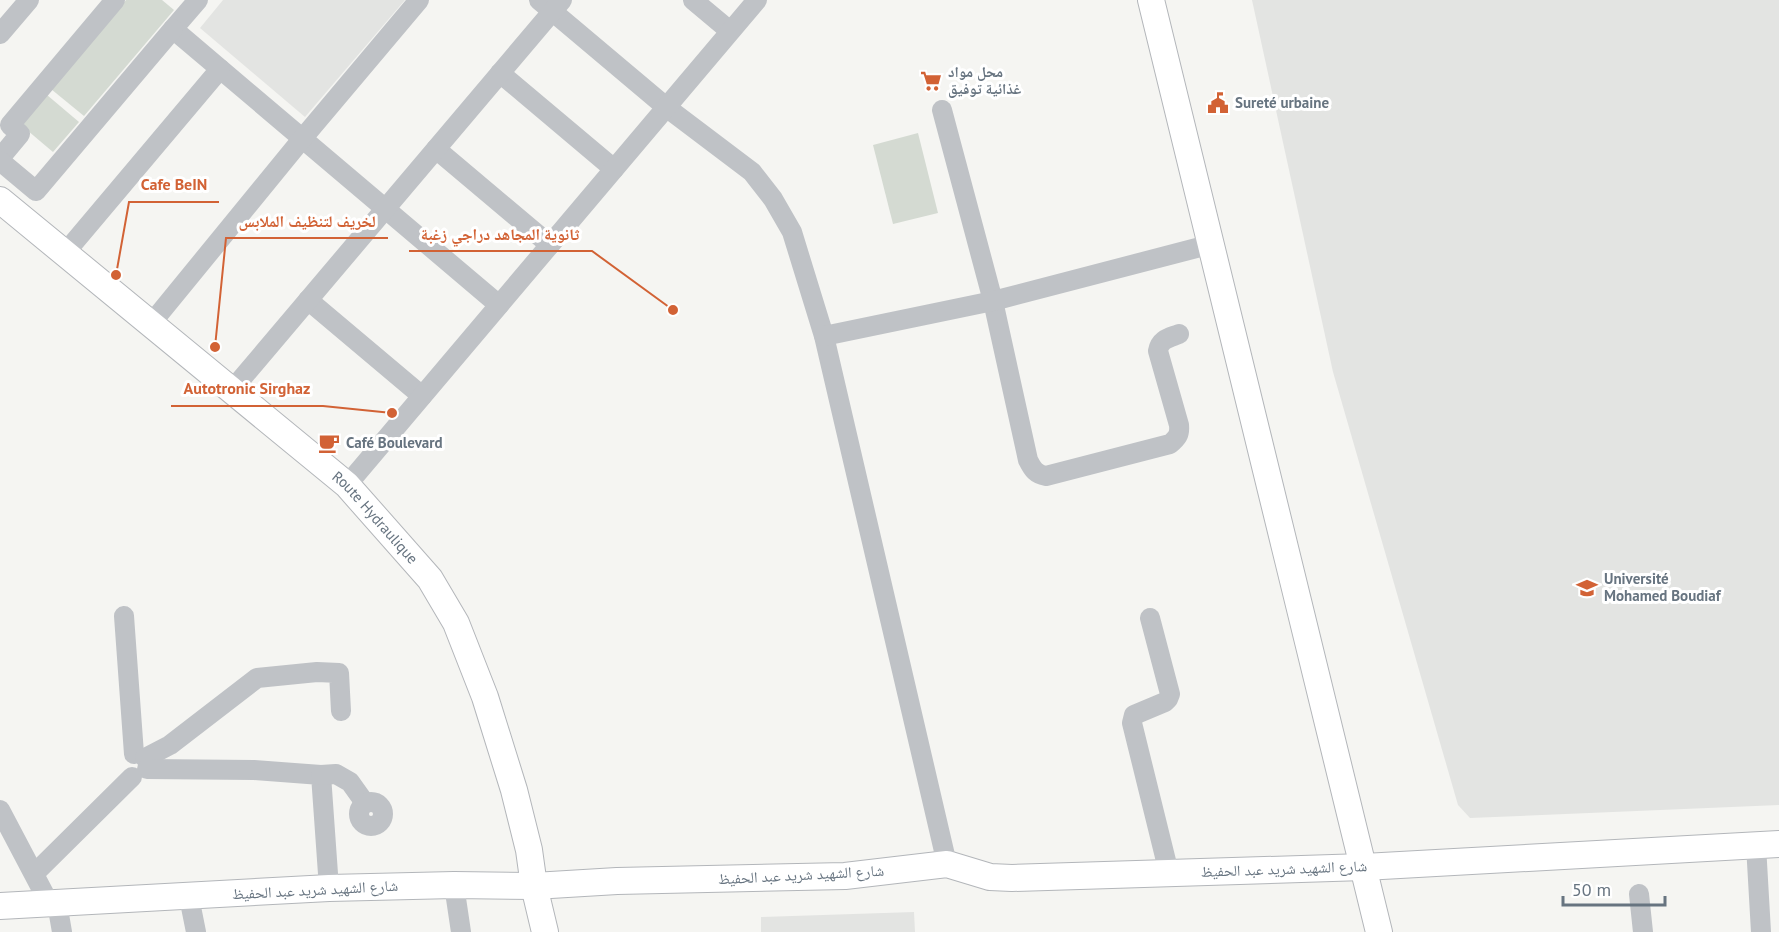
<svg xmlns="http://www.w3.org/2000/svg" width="1779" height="932" font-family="'PT Sans','Noto Naskh Arabic',sans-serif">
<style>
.built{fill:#e3e4e2}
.green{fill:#d4dad2}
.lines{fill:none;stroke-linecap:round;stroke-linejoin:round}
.major-casing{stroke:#b3b6ba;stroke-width:28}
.minor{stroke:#bfc2c6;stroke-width:20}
.major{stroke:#fff;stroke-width:26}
.labels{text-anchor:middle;stroke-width:6;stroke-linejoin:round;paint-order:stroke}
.poi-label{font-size:15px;font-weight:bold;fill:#677480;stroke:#fff;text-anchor:start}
.street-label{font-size:15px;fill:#677480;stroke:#fff}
.leader{fill:none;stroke:#d26235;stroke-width:2}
.callout-dot{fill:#d26235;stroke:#fff;stroke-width:2}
.callout-label{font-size:16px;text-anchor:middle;font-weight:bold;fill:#d26235;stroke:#fff;stroke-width:6;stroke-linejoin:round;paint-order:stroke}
</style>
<rect width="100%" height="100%" fill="#f5f5f2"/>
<g class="built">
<polygon points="223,0 405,0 305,117 200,28"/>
<polygon points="1252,0 1779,0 1779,805 1470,818 1458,805 1333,372"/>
<polygon points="914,912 915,932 761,932 761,917"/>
</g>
<g class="green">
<polygon points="126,0 162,0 174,10 84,116 51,89"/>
<polygon points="47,95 79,122 53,152 21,125"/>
<polygon points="918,133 938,213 893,224 873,145"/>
</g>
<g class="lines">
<defs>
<g id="major">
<polyline points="1151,0 1379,932"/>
<path id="s1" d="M0,200L347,485L430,579L456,623L485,697L514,790L529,850L534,886L545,932"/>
<polyline points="0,906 329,888 454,885 534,886 617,881 845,876 947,864 990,877 1012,878 1364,867 1779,844"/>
</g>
</defs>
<use href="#major" class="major-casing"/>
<g class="minor">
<polyline points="198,0 173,29 499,305"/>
<polyline points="539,0 666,107 752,172 773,199 792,232 824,336 947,864"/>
<polyline points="693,0 730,31"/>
<polyline points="0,34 29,0"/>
<polyline points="500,73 614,169"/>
<path d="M942,110L993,301L1028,460C1033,470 1036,474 1046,476L1170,444C1177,438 1180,435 1179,425L1158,351C1160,339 1169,338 1179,334"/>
<polyline points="436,149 550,245"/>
<polyline points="0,158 20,134 10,125 115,0"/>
<polyline points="0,161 36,191 173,29"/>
<polyline points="65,253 220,69"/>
<polyline points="308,300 422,396"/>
<polyline points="150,325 302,139 419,0"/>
<polyline points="824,336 993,301 1212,244"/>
<polyline points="232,390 562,0"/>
<polyline points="347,485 757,0"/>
<polyline points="124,616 134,754"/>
<polyline points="1150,618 1170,694 1168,699 1165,702 1134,715 1132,723 1169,873"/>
<polyline points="145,758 170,745 257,678 317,672 339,673 341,711"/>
<polyline points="147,769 254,770 321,775 329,888"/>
<polyline points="321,775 336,774 350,782 365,803"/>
<circle cx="371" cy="814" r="12"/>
<polyline points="0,810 49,903"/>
<polyline points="1756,845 1761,932"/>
<polyline points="35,873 132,777"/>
<polyline points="454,885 461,932"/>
<polyline points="1639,894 1643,932"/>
<polyline points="189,897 196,932"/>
<polyline points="57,903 62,932"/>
</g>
<use href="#major" class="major"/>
</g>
<defs>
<symbol id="supermarket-bare" viewBox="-9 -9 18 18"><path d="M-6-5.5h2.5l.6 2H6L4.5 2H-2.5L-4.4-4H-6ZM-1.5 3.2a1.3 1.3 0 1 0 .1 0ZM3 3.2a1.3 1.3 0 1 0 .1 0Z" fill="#d26235" stroke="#fff" stroke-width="2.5" paint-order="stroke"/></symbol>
<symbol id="civic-bare" viewBox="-9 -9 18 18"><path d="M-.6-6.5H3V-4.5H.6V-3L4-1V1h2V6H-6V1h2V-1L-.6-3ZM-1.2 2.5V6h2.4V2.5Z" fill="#d26235" stroke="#fff" stroke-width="2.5" paint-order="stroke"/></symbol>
<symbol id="cafe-bare" viewBox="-9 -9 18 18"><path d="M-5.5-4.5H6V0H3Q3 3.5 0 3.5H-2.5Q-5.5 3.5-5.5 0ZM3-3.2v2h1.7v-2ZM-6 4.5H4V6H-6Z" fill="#d26235" stroke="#fff" stroke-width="2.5" paint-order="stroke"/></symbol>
<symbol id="university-bare" viewBox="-9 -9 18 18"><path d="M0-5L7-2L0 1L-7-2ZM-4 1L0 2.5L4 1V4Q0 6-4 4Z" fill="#d26235" stroke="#fff" stroke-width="2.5" paint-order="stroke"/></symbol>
</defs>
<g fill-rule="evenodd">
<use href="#supermarket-bare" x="916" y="66" width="30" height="30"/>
<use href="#civic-bare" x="1203" y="88" width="30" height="30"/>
<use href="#cafe-bare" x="314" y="428" width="30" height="30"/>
<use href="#university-bare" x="1572" y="573" width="30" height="30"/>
</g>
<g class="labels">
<g class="poi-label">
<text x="948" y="77">محل مواد<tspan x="948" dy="17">غذائية توفيق</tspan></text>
<text x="1235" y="108">Sureté urbaine</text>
<text x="346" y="448">Café Boulevard</text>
<text x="1604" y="584">Université<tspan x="1604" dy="17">Mohamed Boudiaf</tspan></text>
</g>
<g class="street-label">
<text dy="5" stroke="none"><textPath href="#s1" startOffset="492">Route Hydraulique</textPath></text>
<text transform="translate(1284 869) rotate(-2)" y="5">شارع الشهيد شريد عبد الحفيظ</text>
<text transform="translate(801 875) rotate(-3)" y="5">شارع الشهيد شريد عبد الحفيظ</text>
<text transform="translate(315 890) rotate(-3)" y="5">شارع الشهيد شريد عبد الحفيظ</text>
</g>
</g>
<path class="leader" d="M116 275L129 202H219M215 347L226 238H388M673 310L592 251H409M392 413L323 406H171"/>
<g class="callout-dot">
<circle cx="116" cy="275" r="6"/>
<circle cx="215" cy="347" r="6"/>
<circle cx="673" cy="310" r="6"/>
<circle cx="392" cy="413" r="6"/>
</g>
<g class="callout-label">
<text x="174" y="190">Cafe BeIN</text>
<text x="307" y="227">لخريف لتنظيف الملابس</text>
<text x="500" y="240">ثانوية المجاهد دراجي زغبة</text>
<text x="247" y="394">Autotronic Sirghaz</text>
</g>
<path d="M1563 896v9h102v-9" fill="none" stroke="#677480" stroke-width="3"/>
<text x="1572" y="896" font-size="18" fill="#677480" stroke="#ffffff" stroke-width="4.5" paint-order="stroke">50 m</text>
</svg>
